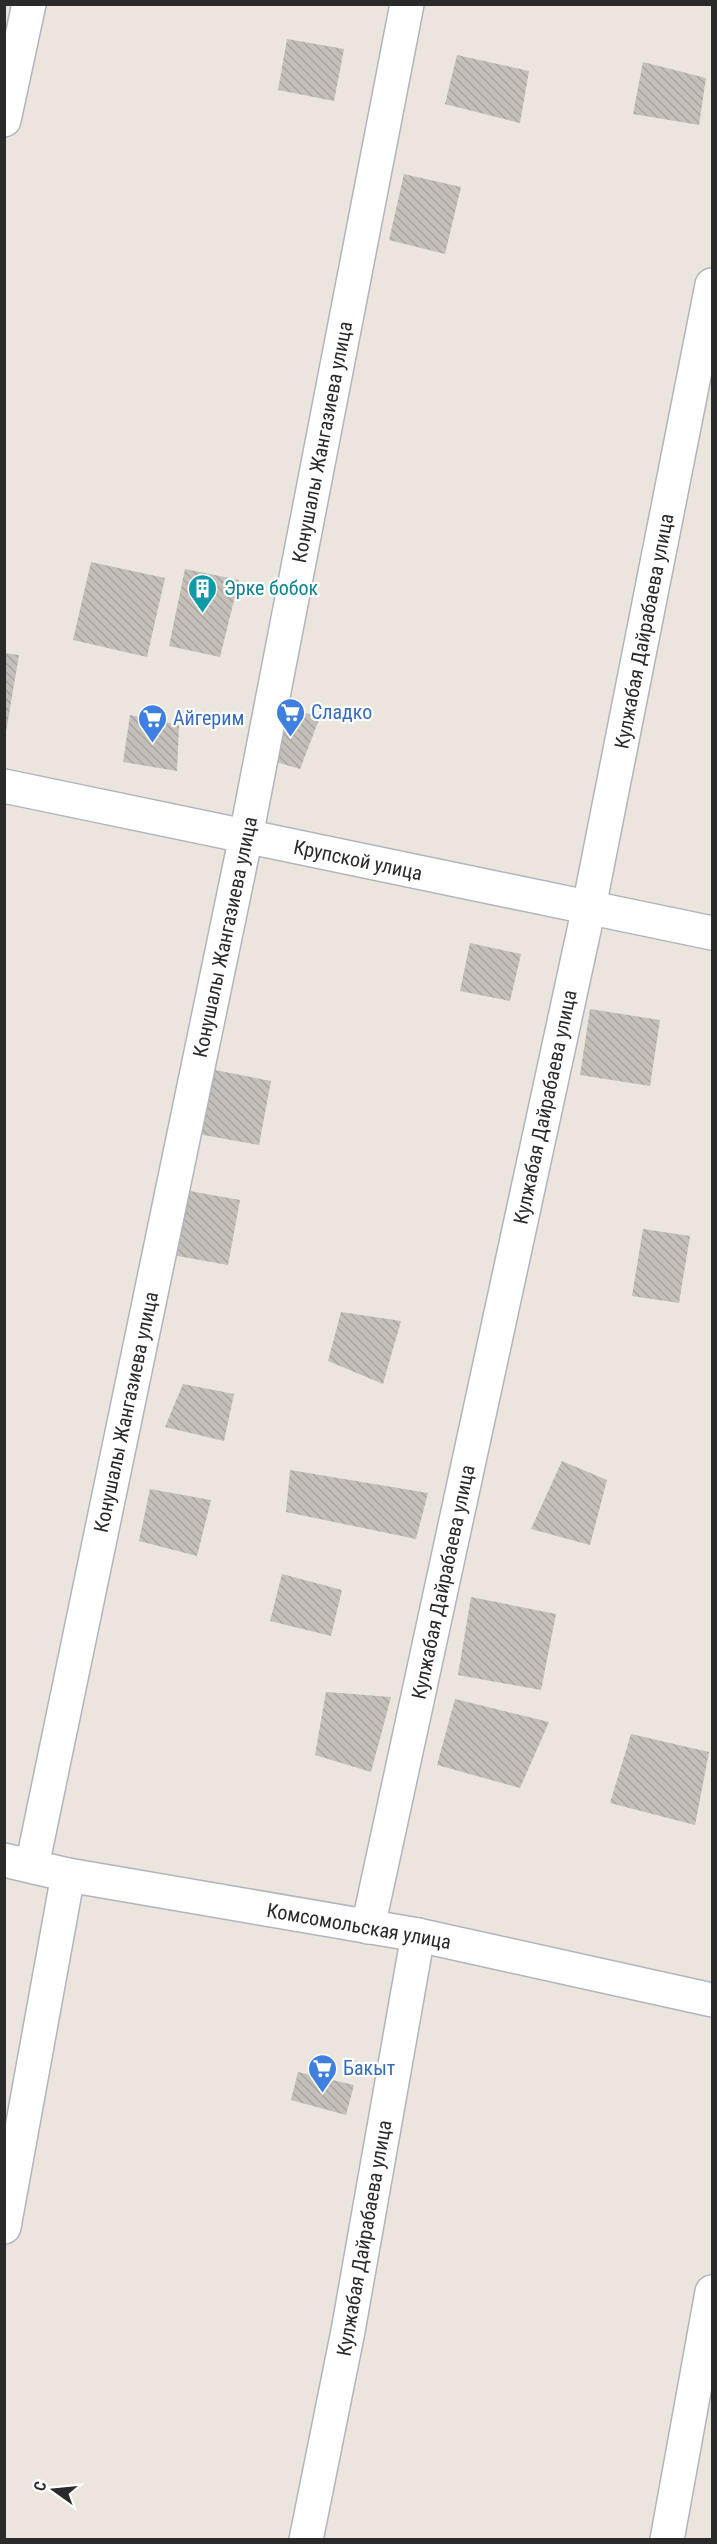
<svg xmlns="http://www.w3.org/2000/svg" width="717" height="2544" font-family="'Roboto Condensed',sans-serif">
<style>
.building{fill:url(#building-back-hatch)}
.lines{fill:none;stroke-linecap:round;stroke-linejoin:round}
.street-casing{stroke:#b1b4bd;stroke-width:36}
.street{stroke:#fff;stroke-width:33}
.labels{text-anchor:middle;stroke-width:4.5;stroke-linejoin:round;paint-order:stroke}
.street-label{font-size:20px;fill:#2a2a2a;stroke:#fff}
.culture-label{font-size:20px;fill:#0d838f;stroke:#fff;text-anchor:start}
.shop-label{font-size:20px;fill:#366cbe;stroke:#fff;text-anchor:start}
</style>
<defs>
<pattern id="building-back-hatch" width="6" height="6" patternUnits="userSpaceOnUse" patternTransform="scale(1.5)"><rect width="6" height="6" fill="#c4bfb9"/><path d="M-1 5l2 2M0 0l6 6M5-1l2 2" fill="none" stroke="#a9a49f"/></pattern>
</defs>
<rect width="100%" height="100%" fill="#ebe5de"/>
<g class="building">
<polygon points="287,39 344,49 334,101 278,90"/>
<polygon points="457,55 529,71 520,123 445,104"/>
<polygon points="643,62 706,78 699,125 633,114"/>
<polygon points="404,174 461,187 445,254 389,240"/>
<polygon points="91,562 165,578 147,657 73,640"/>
<polygon points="185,569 239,580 220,657 169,646"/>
<polygon points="4,653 19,655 6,732 4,732"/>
<polygon points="279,706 320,717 300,769 262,758"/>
<polygon points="130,715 179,725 177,771 123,762"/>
<polygon points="470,943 521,954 510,1001 460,991"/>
<polygon points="590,1009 660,1020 650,1086 580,1075"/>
<polygon points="210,1069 271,1081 259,1145 198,1134"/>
<polygon points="184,1190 240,1200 228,1265 172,1255"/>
<polygon points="643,1229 690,1236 679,1303 632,1296"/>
<polygon points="341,1312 401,1321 383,1384 328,1361"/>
<polygon points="183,1384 234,1394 224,1441 165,1427"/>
<polygon points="562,1461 607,1480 590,1545 531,1529"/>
<polygon points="290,1470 428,1493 416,1539 286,1512"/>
<polygon points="150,1489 211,1500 197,1556 139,1541"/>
<polygon points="282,1574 342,1590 331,1636 270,1621"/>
<polygon points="471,1597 556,1614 541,1690 458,1675"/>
<polygon points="326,1692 391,1697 371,1772 315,1755"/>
<polygon points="455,1699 549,1722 520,1788 437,1765"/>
<polygon points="631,1734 709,1752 695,1825 610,1803"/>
<polygon points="298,2072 354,2085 346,2115 291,2100"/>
</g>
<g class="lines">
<defs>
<g id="street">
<polyline points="4,120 29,4"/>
<polyline points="4,786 712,933"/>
<polyline points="4,1860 68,1875 418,1935 712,2000"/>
<polyline points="32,1866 246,836 407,4"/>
<polyline points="368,1927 589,907 712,285"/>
<polyline points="4,2227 68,1875"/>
<polyline points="306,2540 348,2331 418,1935"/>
<polyline points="667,2540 712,2292"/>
</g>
</defs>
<use href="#street" class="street-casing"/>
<use href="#street" class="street"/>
</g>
<defs>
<symbol id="building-pin" viewBox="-11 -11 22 30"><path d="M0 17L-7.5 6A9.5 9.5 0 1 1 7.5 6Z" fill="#0f9aa8" stroke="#fff"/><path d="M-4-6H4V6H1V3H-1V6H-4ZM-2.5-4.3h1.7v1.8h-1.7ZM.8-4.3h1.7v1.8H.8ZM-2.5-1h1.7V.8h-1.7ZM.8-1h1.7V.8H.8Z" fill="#fff"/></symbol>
<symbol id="supermarket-pin" viewBox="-11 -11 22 30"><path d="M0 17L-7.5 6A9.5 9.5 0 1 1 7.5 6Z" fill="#3f7fe0" stroke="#fff"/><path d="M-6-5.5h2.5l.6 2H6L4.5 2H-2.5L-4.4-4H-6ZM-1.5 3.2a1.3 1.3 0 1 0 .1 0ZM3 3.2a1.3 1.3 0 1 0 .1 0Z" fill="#fff"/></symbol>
</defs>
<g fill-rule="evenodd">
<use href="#building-pin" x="186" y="572" width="33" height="45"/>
<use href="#supermarket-pin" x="274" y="696" width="33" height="45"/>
<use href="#supermarket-pin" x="136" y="702" width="33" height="45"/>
<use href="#supermarket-pin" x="306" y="2052" width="33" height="45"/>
</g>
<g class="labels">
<g class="street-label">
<text transform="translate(322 442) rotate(-79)" y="7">Конушалы Жангазиева улица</text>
<text transform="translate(644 631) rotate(-79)" y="7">Кулжабая Дайрабаева улица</text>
<text transform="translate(358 860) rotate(12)" y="7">Крупской улица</text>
<text transform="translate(225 937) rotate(-78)" y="7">Конушалы Жангазиева улица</text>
<text transform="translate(545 1107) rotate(-78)" y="7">Кулжабая Дайрабаева улица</text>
<text transform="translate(126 1412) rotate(-78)" y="7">Конушалы Жангазиева улица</text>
<text transform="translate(443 1582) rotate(-78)" y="7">Кулжабая Дайрабаева улица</text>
<text transform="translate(359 1926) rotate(10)" y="7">Комсомольская улица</text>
<text transform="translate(364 2238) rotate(-80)" y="7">Кулжабая Дайрабаева улица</text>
</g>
<g class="culture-label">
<text x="224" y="595">Эрке бобок</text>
</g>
<g class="shop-label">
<text x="311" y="719">Сладко</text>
<text x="173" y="725">Айгерим</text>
<text x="343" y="2075">Бакыт</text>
</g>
</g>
<rect width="717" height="2544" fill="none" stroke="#2a2a2a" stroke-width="12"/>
<g transform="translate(54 2490) rotate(285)" stroke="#ffffff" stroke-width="4.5" paint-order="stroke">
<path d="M0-4.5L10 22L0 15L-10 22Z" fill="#2a2a2a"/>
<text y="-9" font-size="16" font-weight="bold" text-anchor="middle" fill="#2a2a2a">С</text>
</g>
</svg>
